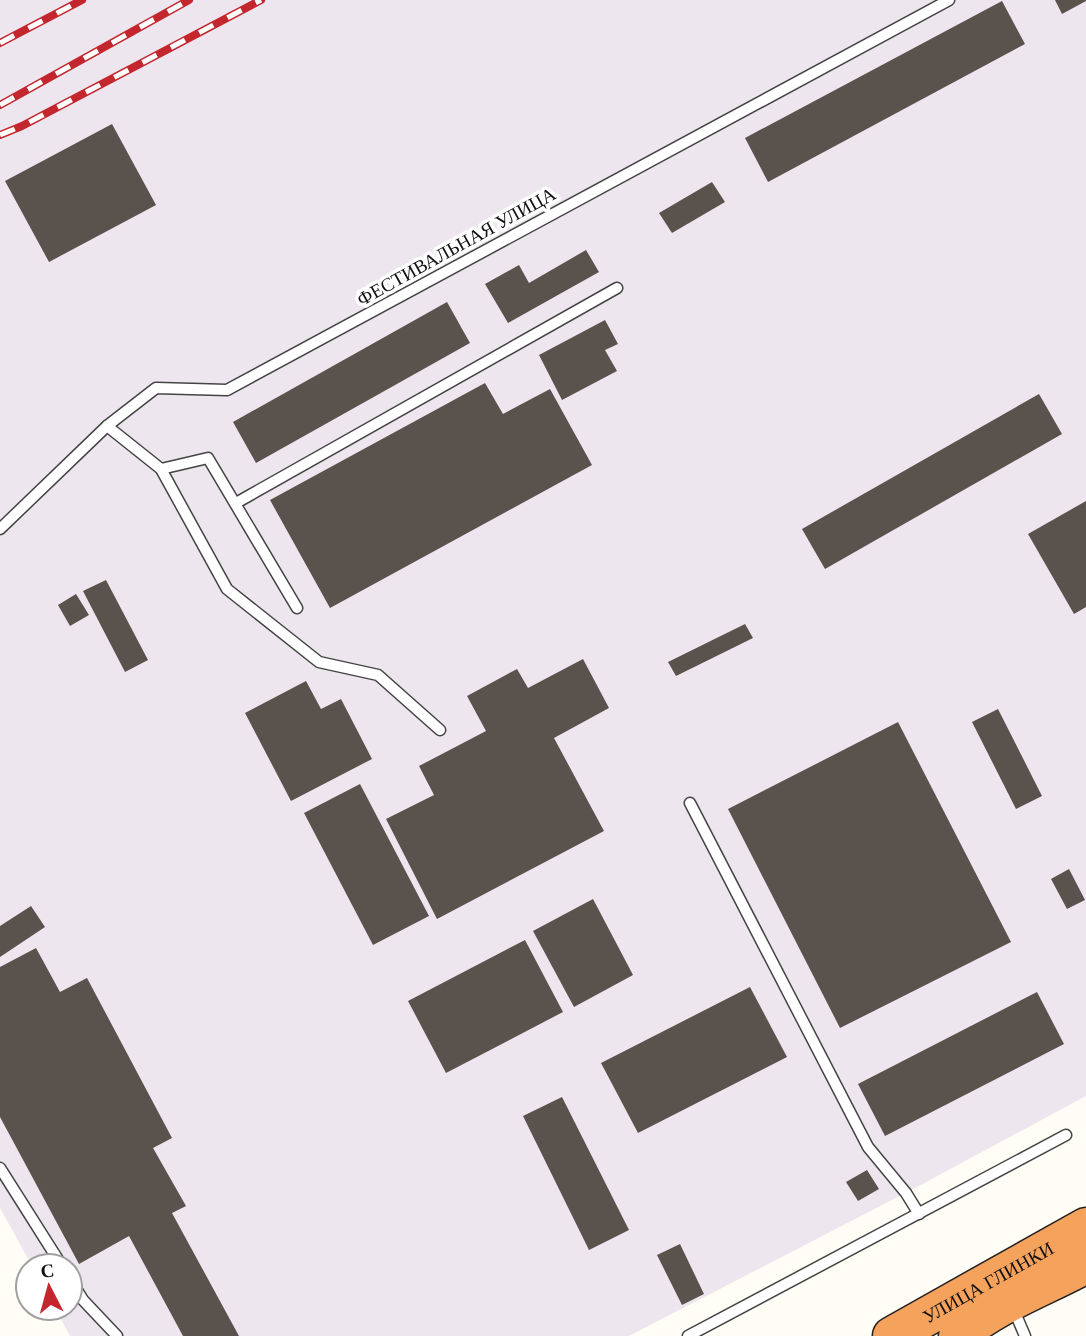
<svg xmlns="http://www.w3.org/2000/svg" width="1086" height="1336" font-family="'Times New Roman',serif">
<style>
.industrial{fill:#eee6ef}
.building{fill:#5a524d}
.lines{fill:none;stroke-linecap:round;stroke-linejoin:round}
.lane-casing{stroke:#444;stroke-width:13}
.highway-casing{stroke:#222;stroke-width:41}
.lane{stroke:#fff;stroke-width:10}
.highway{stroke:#f5a25d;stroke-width:38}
.rail-casing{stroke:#c4262e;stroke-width:8}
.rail{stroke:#fff;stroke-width:5;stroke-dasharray:16;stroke-linecap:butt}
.labels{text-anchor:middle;stroke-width:7;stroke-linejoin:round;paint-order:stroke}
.street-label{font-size:19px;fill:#111;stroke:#fff}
</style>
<rect width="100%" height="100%" fill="#fffdf5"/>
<polygon class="industrial" points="0,0 1086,0 1086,1096 917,1187 629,1336 70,1336 55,1308 70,1308 70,1266 32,1266 0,1208"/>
<g class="building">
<polygon points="1055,0 1086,0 1086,1 1062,14"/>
<polygon points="1002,1 1025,44 768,182 745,138"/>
<polygon points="112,124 156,205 49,262 5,181"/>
<polygon points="712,182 725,202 672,233 659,213"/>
<polygon points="586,250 599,272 508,323 485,284 519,265 529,283"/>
<polygon points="447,302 470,343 256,463 233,422"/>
<polygon points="605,320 618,344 605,350 617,371 562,400 539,355"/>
<polygon points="485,383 503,414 550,389 592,465 330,608 270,500"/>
<polygon points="1039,394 1062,434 825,569 802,529"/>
<polygon points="1086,501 1086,607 1074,614 1028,534"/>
<polygon points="106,580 148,660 125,672 83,591"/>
<polygon points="76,594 89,615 70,626 58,605"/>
<polygon points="745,624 753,638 676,676 668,662"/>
<polygon points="583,659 609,708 554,738 604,831 437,919 386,819 434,795 419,766 486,731 467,696 517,669 528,688"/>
<polygon points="306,681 321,709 341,699 372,759 291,801 245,713"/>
<polygon points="998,709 1042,796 1016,809 972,722"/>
<polygon points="898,722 1011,942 840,1028 728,809"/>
<polygon points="360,784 429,916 373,945 304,813"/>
<polygon points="1069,869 1085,900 1067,909 1051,879"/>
<polygon points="593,899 633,975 574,1007 533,931"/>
<polygon points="31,906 45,927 0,957 0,926"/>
<polygon points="525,940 563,1012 446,1073 408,1001"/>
<polygon points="36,948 60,992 87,978 172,1138 153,1148 186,1206 172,1213 239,1336 183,1336 129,1236 79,1264 0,1117 0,967"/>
<polygon points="750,987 787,1057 638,1133 601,1063"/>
<polygon points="1037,992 1064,1044 885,1136 858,1084"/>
<polygon points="562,1097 629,1230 589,1250 523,1116"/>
<polygon points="867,1170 879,1189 858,1201 846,1182"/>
<polygon points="680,1244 704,1294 682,1305 657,1255"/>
</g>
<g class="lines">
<defs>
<g id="lane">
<polyline points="107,426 161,469 227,589 319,662 378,675 440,730"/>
<polyline points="161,469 208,458 297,608"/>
<polyline points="236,503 617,288"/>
<polyline points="0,529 107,426 156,388 227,390 949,0"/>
<polyline points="690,803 868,1147 906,1193 919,1214"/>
<polyline points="0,1168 62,1266"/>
<polyline points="70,1279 83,1300 117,1336"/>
<polyline points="1013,1308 1025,1336"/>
<polyline points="688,1336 1066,1135"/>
</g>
<g id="highway">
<path id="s1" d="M892,1336L1086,1227"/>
<path d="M958,1336C995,1304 1044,1287 1086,1264"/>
</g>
</defs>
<use href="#lane" class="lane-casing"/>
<use href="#highway" class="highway-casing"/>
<use href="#lane" class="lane"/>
<use href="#highway" class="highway"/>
<defs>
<g id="rail">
<polyline points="0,43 82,0"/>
<polyline points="0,105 189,0"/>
<polyline points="0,135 22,126 261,0"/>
</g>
</defs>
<use href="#rail" class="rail-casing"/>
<use href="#rail" class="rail"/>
</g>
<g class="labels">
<g class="street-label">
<text transform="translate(456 246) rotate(-29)" y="7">ФЕСТИВАЛЬНАЯ УЛИЦА</text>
<text dy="7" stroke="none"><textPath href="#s1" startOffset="110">УЛИЦА ГЛИНКИ</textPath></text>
</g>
</g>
<g transform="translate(49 1287) rotate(354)"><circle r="33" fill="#ffffff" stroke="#a0a0a0" stroke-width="2"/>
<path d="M0-5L12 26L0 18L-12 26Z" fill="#c4262e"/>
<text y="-10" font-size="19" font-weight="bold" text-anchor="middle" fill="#111111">С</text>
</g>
</svg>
